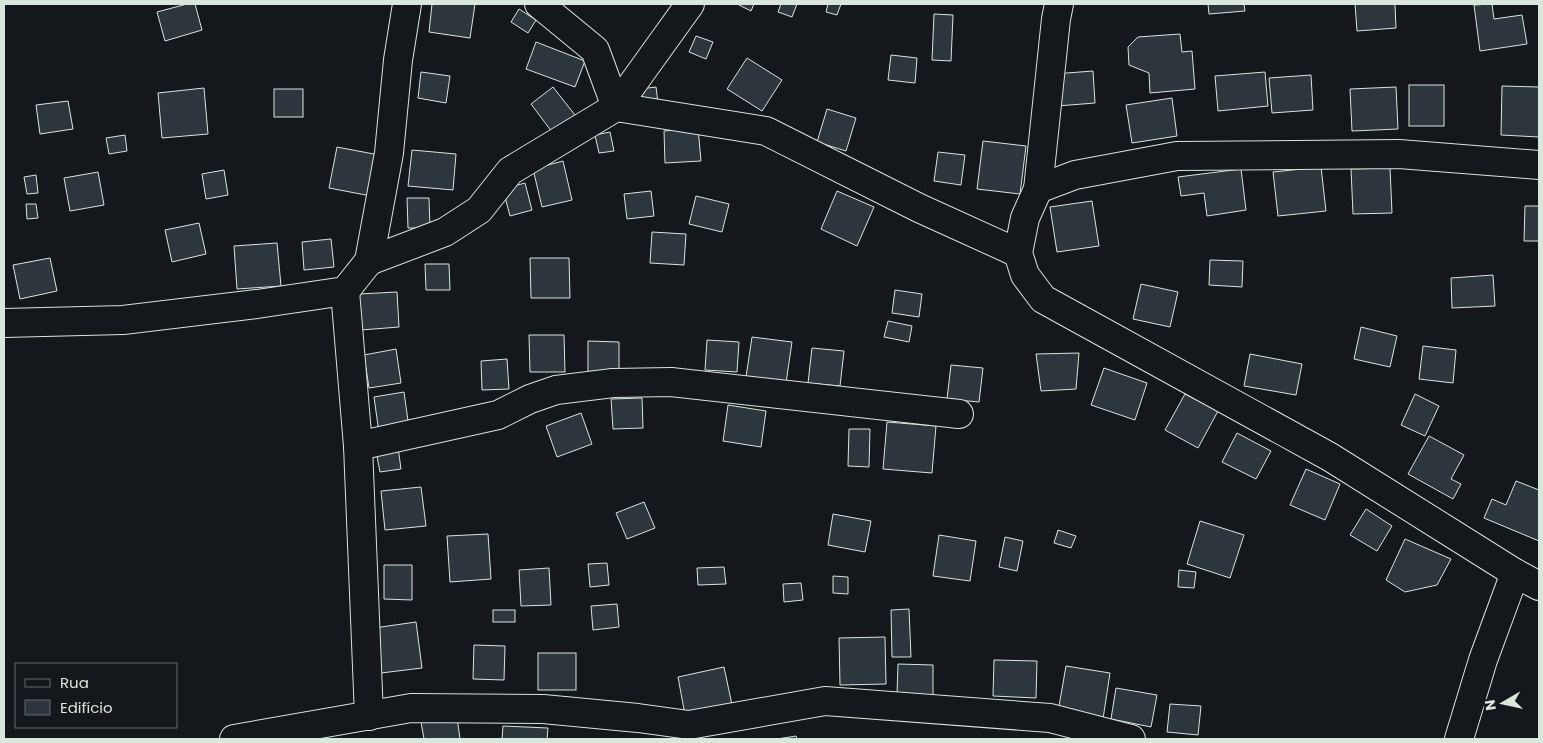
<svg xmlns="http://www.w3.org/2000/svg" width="1543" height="743" font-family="Poppins,sans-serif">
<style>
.building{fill:#2c363c;stroke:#d8e6dc}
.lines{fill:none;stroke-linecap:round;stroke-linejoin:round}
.minor-casing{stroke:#d8e6dc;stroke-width:30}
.minor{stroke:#14181c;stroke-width:28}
</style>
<rect width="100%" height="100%" fill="#14181c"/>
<g class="building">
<polygon points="187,4 195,4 202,30 165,41 157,12"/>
<polygon points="432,4 475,4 470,38 429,32"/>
<polygon points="740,4 754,4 751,11 739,5"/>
<polygon points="781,4 797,4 792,17 778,12"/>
<polygon points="828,4 841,4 837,15 826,12"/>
<polygon points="1208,4 1244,4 1245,11 1209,14"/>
<polygon points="1355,4 1395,4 1396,28 1357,31"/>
<polygon points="1492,4 1494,19 1522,15 1527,44 1480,51 1474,5"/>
<polygon points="519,9 536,20 528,33 511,22"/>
<polygon points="934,14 953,15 951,61 932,60"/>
<polygon points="1180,34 1182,52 1192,51 1195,89 1150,93 1149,73 1129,65 1128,47 1138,37"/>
<polygon points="696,36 713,42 706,59 689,52"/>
<polygon points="536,42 585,61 575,87 526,69"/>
<polygon points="891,55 917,58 915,83 888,80"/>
<polygon points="747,58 782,80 762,111 727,89"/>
<polygon points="1093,71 1095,103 1057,106 1054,74"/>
<polygon points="421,72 450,76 446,103 418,98"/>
<polygon points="1265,72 1268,106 1218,111 1215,76"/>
<polygon points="1311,75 1313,110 1272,113 1269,78"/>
<rect x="1409" y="85" width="35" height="41"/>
<polygon points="1502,86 1539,87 1539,137 1501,135"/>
<polygon points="553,87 575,115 552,132 531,104"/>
<polygon points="656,87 658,103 641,105 640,89"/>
<polygon points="1396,87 1398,129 1352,131 1350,89"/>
<polygon points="204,88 208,134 162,138 158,93"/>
<rect x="274" y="89" width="29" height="28"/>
<polygon points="1172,98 1177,136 1132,143 1126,105"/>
<polygon points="68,101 73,129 40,134 36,105"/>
<polygon points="827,109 856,118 846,151 817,142"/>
<polygon points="698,128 701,161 665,163 664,131"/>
<polygon points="610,132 614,151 599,153 595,135"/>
<polygon points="125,135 127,151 109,154 106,138"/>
<polygon points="983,141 1026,146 1020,194 977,189"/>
<polygon points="337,147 379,155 371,196 329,188"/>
<polygon points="412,150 456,154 453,190 408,186"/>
<polygon points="938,152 965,155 961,185 934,181"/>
<polygon points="563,161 572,200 542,207 533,169"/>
<polygon points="1321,167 1326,211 1278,216 1273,172"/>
<polygon points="1390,168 1392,213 1353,214 1351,169"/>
<polygon points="1241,169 1246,210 1207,216 1204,193 1181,196 1178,177"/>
<polygon points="224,170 228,195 206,199 202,174"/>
<polygon points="98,172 104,205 70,211 64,178"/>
<polygon points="36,175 38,193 27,194 24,177"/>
<polygon points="525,183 532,210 510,216 503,189"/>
<polygon points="651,191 654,216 627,219 624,194"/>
<polygon points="837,191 874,207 857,246 821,229"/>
<polygon points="696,196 729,204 722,232 689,224"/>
<polygon points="407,198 429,198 430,228 408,228"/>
<polygon points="1092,201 1099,246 1057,252 1050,207"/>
<polygon points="26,204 36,204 38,218 27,219"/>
<polygon points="1525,206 1539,206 1539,241 1524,241"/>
<polygon points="199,223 206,254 172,262 165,230"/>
<polygon points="652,232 686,234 684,265 650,263"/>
<polygon points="331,239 334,267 304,270 302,242"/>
<polygon points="277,243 281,286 237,289 234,246"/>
<polygon points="50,258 57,291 20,299 13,265"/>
<polygon points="530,258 569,258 570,298 531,298"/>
<polygon points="1210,260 1243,261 1242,287 1209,285"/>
<polygon points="425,264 449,264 450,290 426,290"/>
<polygon points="1493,275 1495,306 1452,308 1451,278"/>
<polygon points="1141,284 1178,292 1170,327 1133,319"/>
<polygon points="895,290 922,294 919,317 892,313"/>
<polygon points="397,292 399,327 361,330 359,294"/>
<polygon points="888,321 912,326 909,342 884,337"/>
<polygon points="1361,327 1397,336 1390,367 1354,359"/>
<polygon points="529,335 564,335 565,372 530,372"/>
<polygon points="752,337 792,342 786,383 746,377"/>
<polygon points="707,340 739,342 737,372 705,370"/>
<polygon points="588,341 619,342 619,373 588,372"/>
<polygon points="1423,346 1456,350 1453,383 1419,379"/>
<polygon points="812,348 844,351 840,386 808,383"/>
<polygon points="396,349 401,383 369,388 364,355"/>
<polygon points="1079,353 1076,389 1041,391 1036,354"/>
<polygon points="1250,354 1302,364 1296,395 1244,386"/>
<polygon points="507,359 509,389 482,390 481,361"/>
<polygon points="951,365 983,368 979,402 947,399"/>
<polygon points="1104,368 1147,383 1135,420 1091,405"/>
<polygon points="404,392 409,428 379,433 374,397"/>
<polygon points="1185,394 1218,411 1198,448 1165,430"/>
<polygon points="1415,394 1439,406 1425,436 1401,425"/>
<polygon points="642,398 643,428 613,429 611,399"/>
<polygon points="728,405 766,411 761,447 723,441"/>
<polygon points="581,413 592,444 557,457 546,426"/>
<polygon points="887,422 936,426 932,473 883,469"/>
<polygon points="849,429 870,429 869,467 848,466"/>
<polygon points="1237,433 1271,451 1256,479 1222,462"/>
<polygon points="1429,436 1464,455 1451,479 1461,484 1453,499 1408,474"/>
<polygon points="398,447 401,469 380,472 376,451"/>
<polygon points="1306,469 1340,484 1325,520 1290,505"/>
<polygon points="1516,481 1539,490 1539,541 1484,518 1492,499 1506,505"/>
<polygon points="421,487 426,526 385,530 381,491"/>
<polygon points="644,502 655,528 627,539 616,513"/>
<polygon points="1366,509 1392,526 1377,551 1350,535"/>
<polygon points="833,514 871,521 865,552 828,545"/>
<polygon points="1200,521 1244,535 1230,578 1187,564"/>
<polygon points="1058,530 1076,536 1071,548 1054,543"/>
<polygon points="488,534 491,579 450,582 447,536"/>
<polygon points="939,535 976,541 970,581 933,576"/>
<polygon points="1005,537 1023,541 1017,571 999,567"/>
<polygon points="1405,539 1451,559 1437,585 1405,592 1386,580"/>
<polygon points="607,563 609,585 590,587 588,564"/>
<polygon points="384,565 412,565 412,600 384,599"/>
<polygon points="724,567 726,584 698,585 697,568"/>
<polygon points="549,568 551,605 521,606 519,570"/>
<polygon points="1179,570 1196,572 1194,588 1178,587"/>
<polygon points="833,576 848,577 848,594 833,593"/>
<polygon points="801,583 803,600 784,602 783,584"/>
<polygon points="617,604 619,627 593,630 591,606"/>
<polygon points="909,609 911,657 892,657 891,610"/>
<rect x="493" y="610" width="22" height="12"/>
<polygon points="416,622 422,668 373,674 367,629"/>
<polygon points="885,637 886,684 840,685 839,638"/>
<polygon points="474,645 505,646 504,680 473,679"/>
<rect x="538" y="653" width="38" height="37"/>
<polygon points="994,660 1037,661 1036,698 993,696"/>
<polygon points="898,664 933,665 933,695 897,694"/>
<polygon points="1066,666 1110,673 1103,719 1058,712"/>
<polygon points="724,667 732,705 685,715 678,677"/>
<polygon points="1116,688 1157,695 1151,727 1111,719"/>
<polygon points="1170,704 1201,706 1198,735 1167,732"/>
<polygon points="457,717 460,739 424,739 421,722"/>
<polygon points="503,726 548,728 547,739 502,739"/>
<polygon points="796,736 797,739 777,739"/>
</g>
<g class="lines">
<defs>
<g id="minor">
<polyline points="539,4 595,50 616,107 766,131 919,208 1018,253"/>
<polyline points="1539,165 1399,154 1177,156 1075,175 1038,189 1025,218 1018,253 1025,275 1043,299 1330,457 1515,573 1539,586"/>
<polyline points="1038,189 1056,19 1059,4"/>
<polyline points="369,261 445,232 479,210 510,171 616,107 690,4"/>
<polyline points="345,291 358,446 369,716"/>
<polyline points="4,323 123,320 257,304 345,291 369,261 389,153 398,60 407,4"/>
<polyline points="358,446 498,415 530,399 556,390 613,383 671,382 959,414"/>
<polyline points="234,739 411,708 543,709 638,718 689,725 825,701 1050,718 1131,739"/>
<polyline points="1459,739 1483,660 1515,573"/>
</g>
</defs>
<use href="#minor" class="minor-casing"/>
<use href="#minor" class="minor"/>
</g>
<rect width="1543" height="743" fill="none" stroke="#d8e6dc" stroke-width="10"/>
<rect x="15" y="663" width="162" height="65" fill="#14181c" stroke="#626a69"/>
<rect x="25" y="679" width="25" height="8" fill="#14181c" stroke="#626a69"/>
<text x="60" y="688" font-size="15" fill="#d8e6dc">Rua</text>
<rect x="25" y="700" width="25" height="15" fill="#2c363c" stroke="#626a69"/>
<text x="60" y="713" font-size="15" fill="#d8e6dc">Edifício</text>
<g transform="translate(1503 703) rotate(261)" stroke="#14181c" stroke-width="4" paint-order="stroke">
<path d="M0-4L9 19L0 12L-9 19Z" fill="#d8e6dc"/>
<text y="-8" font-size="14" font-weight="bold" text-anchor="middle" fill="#d8e6dc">N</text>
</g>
</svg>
